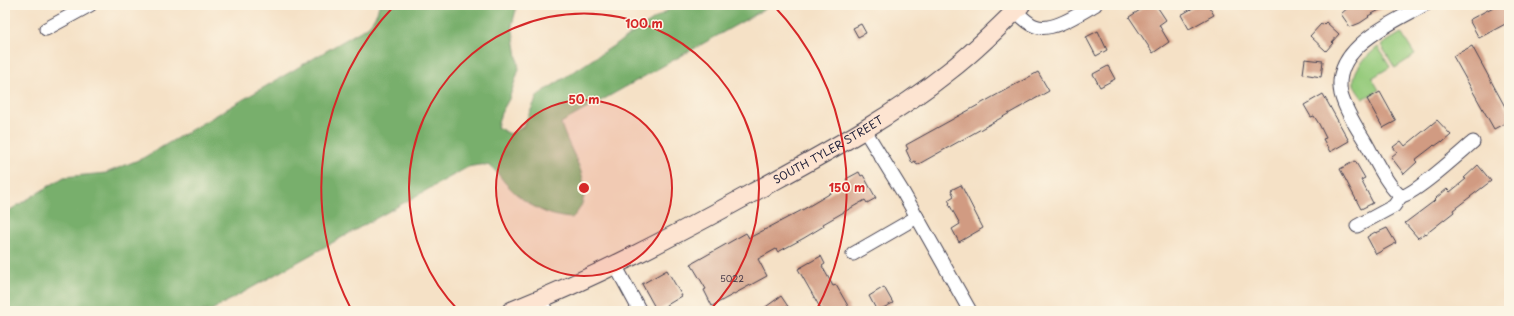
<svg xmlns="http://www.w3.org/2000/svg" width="1514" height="316" font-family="'Playpen Sans',sans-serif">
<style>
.green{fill:#95cb7c;stroke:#5c765c}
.forest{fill:#78af6c;stroke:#4d6854}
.building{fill:#d19b82}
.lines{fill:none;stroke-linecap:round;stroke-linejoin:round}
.street-casing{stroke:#423f50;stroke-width:15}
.secondary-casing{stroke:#423f50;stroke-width:20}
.street{stroke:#fff;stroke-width:13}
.secondary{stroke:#fde4d1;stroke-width:18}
.ring{fill:none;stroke:#d62828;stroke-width:2}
.labels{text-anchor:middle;stroke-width:3;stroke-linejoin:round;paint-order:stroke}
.number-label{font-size:9px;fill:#4e404d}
.street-label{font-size:11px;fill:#22223b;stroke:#fcf5e5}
.centre{fill:#d62828;stroke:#fcf5e5;stroke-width:2}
.ring-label{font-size:12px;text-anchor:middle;font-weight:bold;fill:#d62828;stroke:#fcf5e5;stroke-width:3;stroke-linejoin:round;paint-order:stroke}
</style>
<rect width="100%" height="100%" fill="#fcf5e5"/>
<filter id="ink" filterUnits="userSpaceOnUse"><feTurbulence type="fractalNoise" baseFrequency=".025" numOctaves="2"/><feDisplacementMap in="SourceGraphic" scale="8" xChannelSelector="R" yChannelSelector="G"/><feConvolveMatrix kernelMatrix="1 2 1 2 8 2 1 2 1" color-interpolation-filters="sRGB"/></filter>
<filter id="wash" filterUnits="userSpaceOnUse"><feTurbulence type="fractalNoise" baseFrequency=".012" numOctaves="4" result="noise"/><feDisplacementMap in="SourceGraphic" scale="16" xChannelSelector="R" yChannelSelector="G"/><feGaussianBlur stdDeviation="0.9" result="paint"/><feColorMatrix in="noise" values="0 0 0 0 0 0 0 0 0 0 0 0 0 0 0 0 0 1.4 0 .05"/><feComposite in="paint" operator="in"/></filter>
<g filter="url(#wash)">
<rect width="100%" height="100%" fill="#f5e1c6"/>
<g class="green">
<polygon points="1401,33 1415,55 1395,68 1381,45"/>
<path d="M1378,47L1390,67L1372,78L1379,90L1363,99C1360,95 1354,88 1354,83C1353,68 1368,55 1378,47Z"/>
</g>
<path class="forest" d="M379,5H511L516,10L512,25L519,69L509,99L501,113L497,127L510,134L523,127L538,95L676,5H772L561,123C569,154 602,189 572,218C546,217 524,203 507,185C501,179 495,167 487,165C482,164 473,166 468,167L210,311H5V213L64,177L106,173L143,158L369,26L377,13Z"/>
<g id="blocks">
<g class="building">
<polygon points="1148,5 1156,5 1166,20 1159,25 1169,42 1153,53 1129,17"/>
<polygon points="1198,5 1208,5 1214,15 1189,29 1181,15"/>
<polygon points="1351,5 1389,5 1368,16 1369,17 1360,23 1350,27 1341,14"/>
<polygon points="1497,5 1509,5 1509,22 1479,38 1469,20"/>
<polygon points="1326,22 1339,34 1332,42 1333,43 1326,51 1310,36 1321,24 1323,25"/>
<polygon points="861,24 866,33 858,37 853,28"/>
<polygon points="1098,31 1107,50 1096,56 1086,37"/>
<polygon points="1472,46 1509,114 1509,121 1494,129 1453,56"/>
<polygon points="1305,59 1323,61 1321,77 1303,74"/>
<polygon points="1108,66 1115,79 1100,87 1093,74"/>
<polygon points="1038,72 1049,91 917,165 915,161 912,163 906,150 908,149 906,145"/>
<polygon points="1380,92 1396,121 1383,128 1367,99"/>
<polygon points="1323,94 1349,141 1330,152 1323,139 1326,138 1319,124 1314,116 1311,117 1304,105"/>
<polygon points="1437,120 1451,135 1443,142 1442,141 1435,146 1434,145 1432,147 1415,160 1417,162 1404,174 1391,157 1397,152 1393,147 1401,141 1405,146"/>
<polygon points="1355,161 1365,178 1361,180 1373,203 1361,209 1340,169"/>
<polygon points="1478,165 1491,181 1453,210 1454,212 1426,234 1425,233 1418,238 1405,223 1433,202 1437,198 1436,198 1447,189 1450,192 1466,179 1464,178"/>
<polygon points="859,172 861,176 863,175 876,198 867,203 865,200 823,224 824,226 804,238 778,252 776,249 758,259 767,276 712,306 704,290 706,289 691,264 746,233 749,238 804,209 848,183 846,179"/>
<polygon points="961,185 983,228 959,242 952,229 960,224 949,204 950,203 948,200 954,196 951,190"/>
<polygon points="1387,228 1396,243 1376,254 1367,237 1375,232 1376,233"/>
<polygon points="821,256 825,264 822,266 833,286 836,285 851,311 822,311 798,269"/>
<polygon points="667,270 682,296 657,311 642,284"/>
<polygon points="884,287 893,303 877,311 869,296"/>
<polygon points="781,296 791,311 760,311"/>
</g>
</g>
</g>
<g filter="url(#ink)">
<use href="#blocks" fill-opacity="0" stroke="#423f50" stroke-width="1"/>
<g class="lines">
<defs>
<g id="street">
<path d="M1424,5C1392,23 1331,48 1341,94C1346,112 1357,128 1366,143C1374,157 1388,188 1401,196C1413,196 1461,152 1473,142"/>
<path d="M1016,11C1021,16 1027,23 1035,26C1052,33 1080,13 1095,5"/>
<polyline points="46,29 90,5"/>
<polyline points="864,129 904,194 970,311"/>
<polyline points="1357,226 1394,206 1401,196"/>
<polyline points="853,254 917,217"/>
<polyline points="615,265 640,311"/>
<polyline points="540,299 546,311"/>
</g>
<g id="secondary">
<path id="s1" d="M511,311C594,278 674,236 752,193C819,156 888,120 948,72C974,52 998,28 1021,5"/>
</g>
</defs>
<use href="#street" class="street-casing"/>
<use href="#secondary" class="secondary-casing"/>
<use href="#street" class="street"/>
<use href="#secondary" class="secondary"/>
</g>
</g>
<circle cx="584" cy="188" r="88" fill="#d62828" fill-opacity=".12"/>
<g class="ring">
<circle cx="584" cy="188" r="88"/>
<path d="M459 311A175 175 0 1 1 709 311"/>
<path d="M351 309A263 263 0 0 1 395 5M773 5A263 263 0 0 1 817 309"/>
</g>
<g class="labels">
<g class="number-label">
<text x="732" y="282">5022</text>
</g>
<g class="street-label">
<text dy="4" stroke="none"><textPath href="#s1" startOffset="356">SOUTH TYLER STREET</textPath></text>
</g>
</g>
<circle cx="584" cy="188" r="6" class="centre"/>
<g class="ring-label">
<text x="644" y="28">100 m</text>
<text x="584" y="104">50 m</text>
<text x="847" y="192">150 m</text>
</g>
<rect width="1514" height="316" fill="none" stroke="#fcf5e5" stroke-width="20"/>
</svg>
